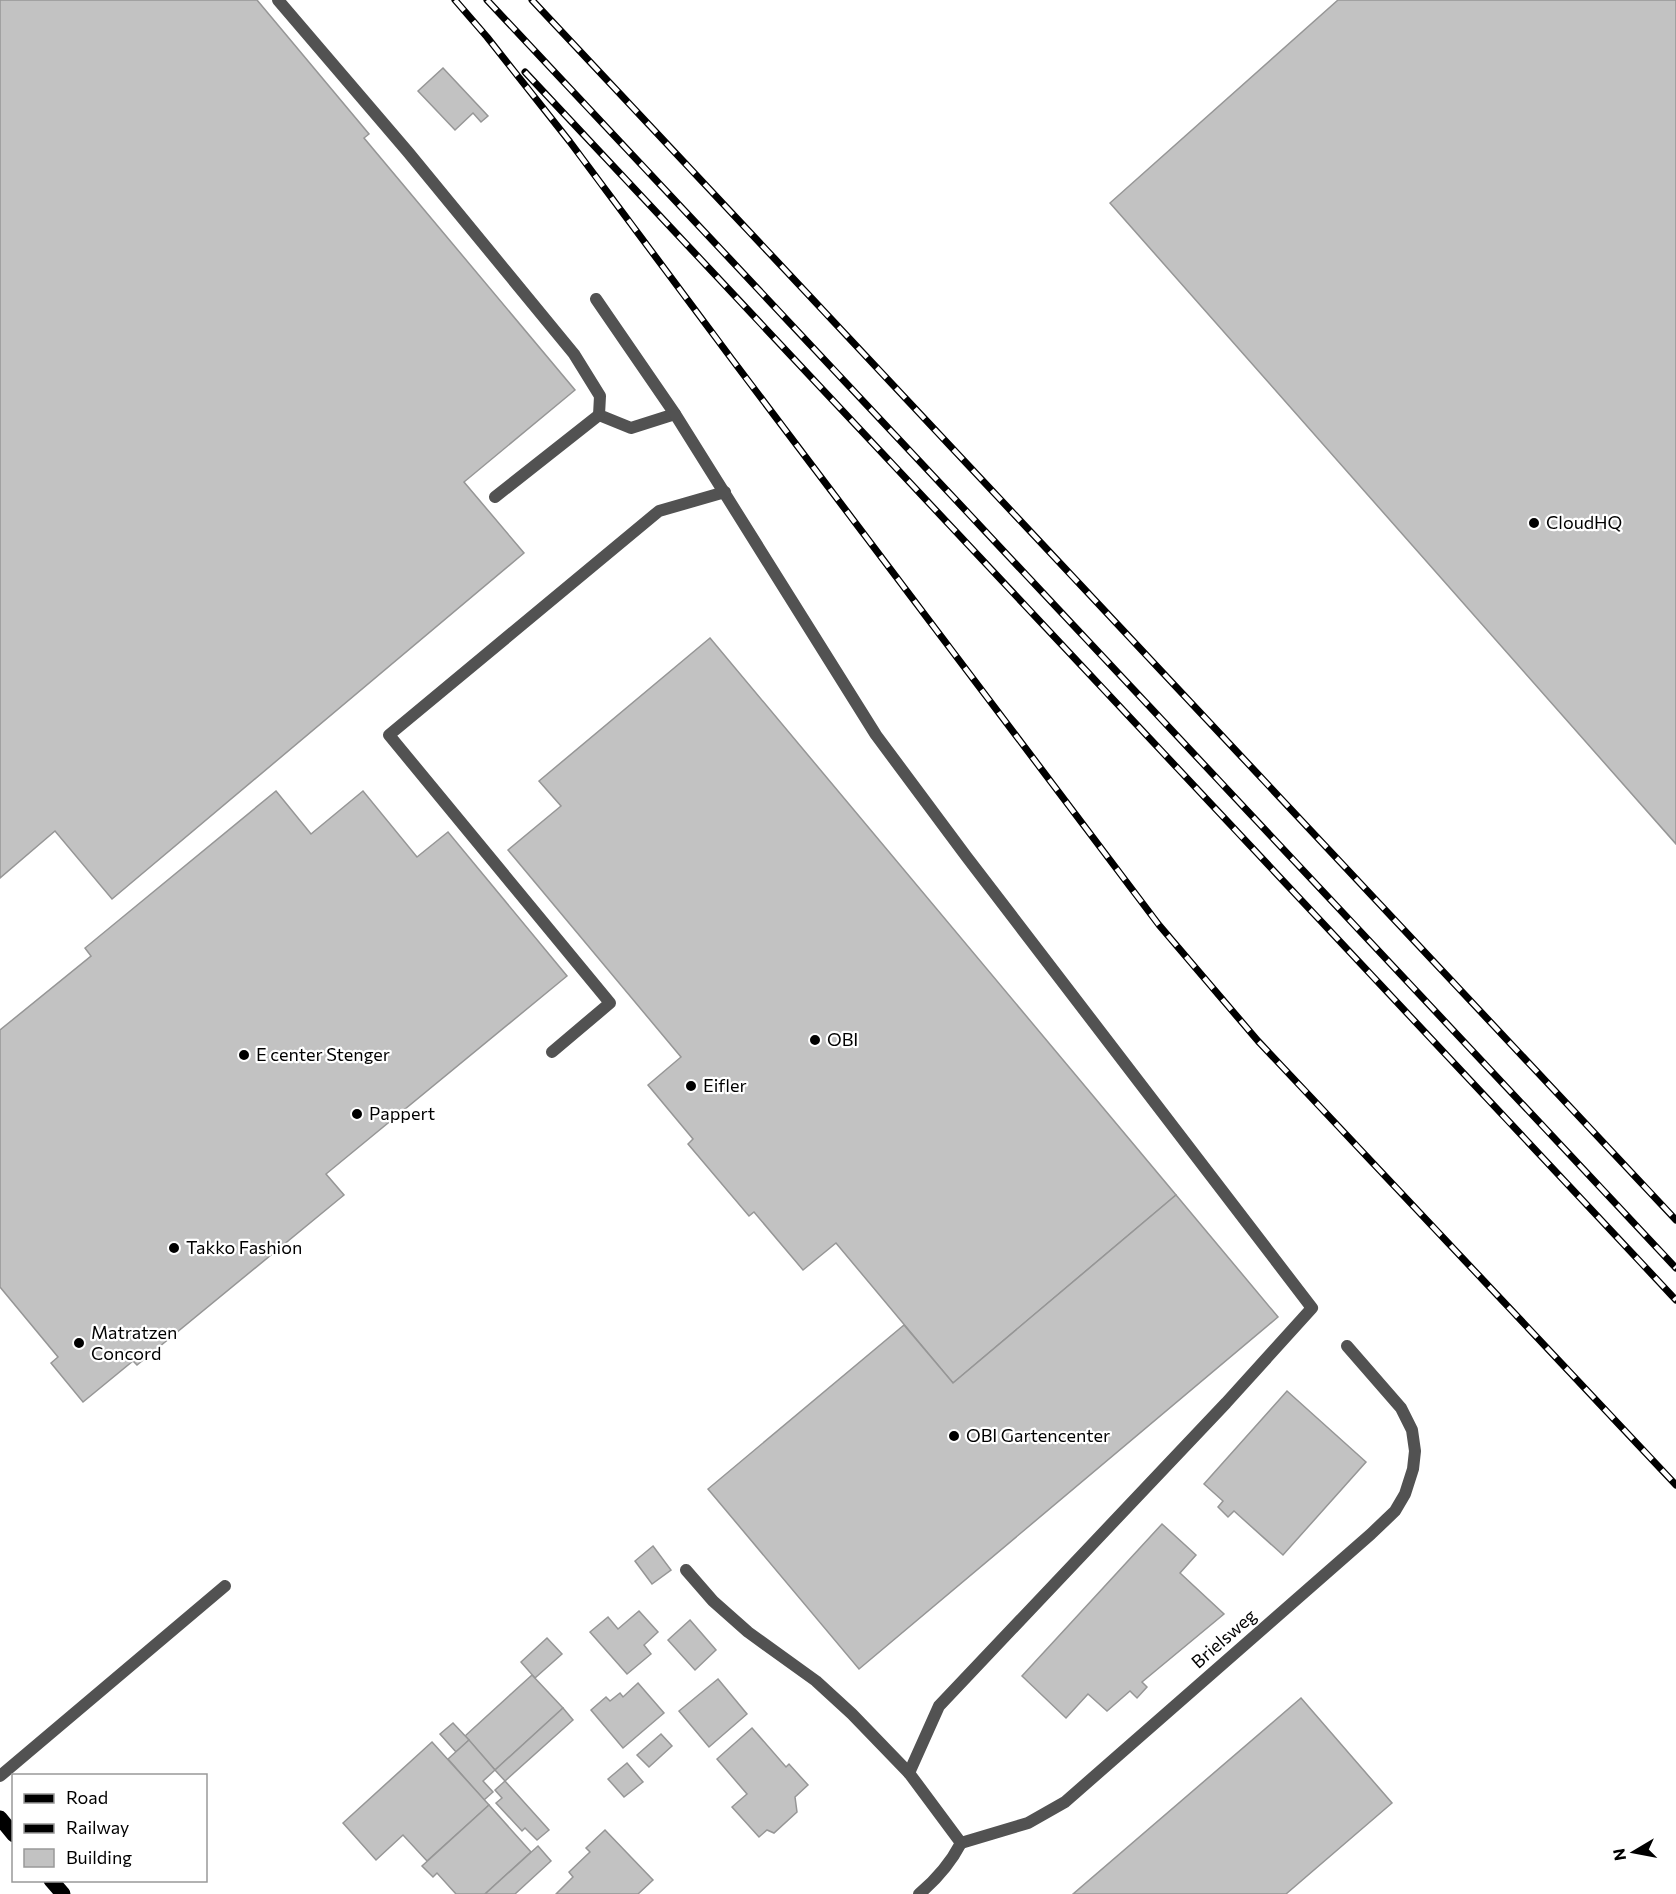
<svg xmlns="http://www.w3.org/2000/svg" width="1676" height="1894" font-family="Commissioner,sans-serif">
<style>
.building{fill:#c2c2c2;stroke:#969696;stroke-width:1.5}
.lines{fill:none;stroke-linecap:round;stroke-linejoin:round}
.lane{stroke:#525252;stroke-width:12}
.street{stroke:#525252;stroke-width:12}
.primary{stroke:#000;stroke-width:15}
.rail-casing{stroke:#000;stroke-width:7}
.rail{stroke:#fff;stroke-width:4.5;stroke-dasharray:14;stroke-linecap:butt}
.poi-dot{fill:#000;stroke:#fff;stroke-width:2}
.labels{text-anchor:middle;stroke-width:4.5;stroke-linejoin:round;paint-order:stroke}
.poi-label{font-size:18px;fill:#000;stroke:#fff;text-anchor:start}
.street-label{font-size:18px;fill:#000;stroke:#fff}
</style>
<rect width="100%" height="100%" fill="#fff"/>
<g class="building">
<polygon points="0,0 257,0 369,134 364,138 575,390 464,482 524,553 112,899 55,831 0,878"/>
<polygon points="1338,0 1676,0 1676,844 1110,203"/>
<polygon points="443,68 488,116 481,122 473,113 455,130 418,91"/>
<polygon points="710,638 1176,1195 953,1383 836,1243 803,1270 754,1212 749,1216 688,1144 693,1139 648,1085 681,1057 508,850 561,806 539,781"/>
<polygon points="276,791 311,834 363,791 417,857 448,832 567,976 326,1174 344,1195 137,1365 133,1361 83,1402 51,1363 58,1357 0,1287 0,1030 91,956 85,948"/>
<polygon points="1176,1195 1278,1317 859,1669 708,1489 904,1325 953,1383"/>
<polygon points="1287,1391 1366,1462 1283,1555 1234,1511 1228,1517 1218,1507 1223,1501 1204,1484"/>
<polygon points="1162,1524 1196,1555 1180,1573 1224,1614 1142,1682 1147,1687 1137,1698 1130,1691 1107,1711 1088,1694 1066,1718 1022,1676"/>
<polygon points="653,1546 671,1570 652,1584 635,1561"/>
<polygon points="639,1611 658,1632 644,1645 651,1654 627,1674 590,1632 608,1617 618,1629"/>
<polygon points="690,1620 716,1650 695,1670 668,1640"/>
<polygon points="547,1638 562,1654 535,1678 521,1662"/>
<polygon points="532,1675 563,1708 495,1770 465,1736"/>
<polygon points="718,1679 747,1714 709,1747 679,1711"/>
<polygon points="638,1683 664,1713 623,1748 591,1710 606,1697 610,1701 620,1693 623,1697"/>
<polygon points="1301,1698 1392,1803 1286,1894 1073,1894"/>
<polygon points="563,1708 573,1720 505,1781 495,1770"/>
<polygon points="453,1723 469,1740 456,1752 440,1734"/>
<polygon points="752,1728 786,1767 789,1764 808,1785 795,1797 797,1812 774,1833 767,1830 759,1837 732,1807 747,1794 717,1759"/>
<polygon points="661,1734 672,1746 649,1767 637,1755"/>
<polygon points="469,1740 495,1770 483,1781 493,1792 484,1800 448,1759"/>
<polygon points="432,1742 489,1805 427,1861 403,1835 376,1860 343,1823"/>
<polygon points="627,1763 643,1782 624,1797 608,1779"/>
<polygon points="505,1781 549,1830 537,1840 525,1828 522,1831 496,1803 502,1798 495,1790"/>
<polygon points="489,1805 531,1852 485,1894 456,1894 437,1873 433,1877 422,1866"/>
<polygon points="605,1830 653,1880 638,1894 556,1894 573,1877 569,1872 590,1852 586,1848"/>
<polygon points="538,1846 551,1861 515,1894 485,1894"/>
</g>
<g class="lines">
<g class="lane">
<polyline points="278,0 408,152 574,354 600,396 599,415 631,428 675,414"/>
<polyline points="596,299 675,414 876,735 966,856 1312,1308 1226,1403 939,1706 909,1773"/>
<polyline points="495,497 599,415"/>
<polyline points="552,1052 610,1003 389,735 659,511 725,492"/>
<polyline points="686,1570 713,1601 748,1632 816,1681 852,1714 909,1773 961,1843 1028,1823 1065,1802 1371,1534 1395,1511 1405,1494 1413,1469 1415,1451 1412,1430 1401,1408 1347,1346"/>
<polyline points="0,1776 225,1586"/>
</g>
<path class="street" d="M919,1894C937,1879 950,1864 961,1843"/>
<g class="primary">
<polyline points="0,1818 14,1835"/>
<polyline points="51,1880 63,1894"/>
</g>
<defs>
<g id="rail">
<polyline points="455,0 487,37 570,142 731,358 1159,925 1258,1041 1676,1485"/>
<polyline points="487,0 1676,1268"/>
<polyline points="532,0 1676,1220"/>
<polyline points="525,72 1676,1300"/>
</g>
</defs>
<use href="#rail" class="rail-casing"/>
<use href="#rail" class="rail"/>
</g>
<g class="poi-dot">
<circle cx="1534" cy="523" r="6"/>
<circle cx="815" cy="1040" r="6"/>
<circle cx="244" cy="1055" r="6"/>
<circle cx="691" cy="1086" r="6"/>
<circle cx="357" cy="1114" r="6"/>
<circle cx="174" cy="1248" r="6"/>
<circle cx="79" cy="1343" r="6"/>
<circle cx="954" cy="1436" r="6"/>
</g>
<g class="labels">
<g class="poi-label">
<text x="1546" y="529">CloudHQ</text>
<text x="827" y="1046">OBI</text>
<text x="256" y="1061">E center Stenger</text>
<text x="703" y="1092">Eifler</text>
<text x="369" y="1120">Pappert</text>
<text x="186" y="1254">Takko Fashion</text>
<text x="91" y="1339">Matratzen<tspan x="91" dy="21">Concord</tspan></text>
<text x="966" y="1442">OBI Gartencenter</text>
</g>
<g class="street-label">
<text transform="translate(1224 1639) rotate(-41)" y="6">Brielsweg</text>
</g>
</g>
<rect x="12" y="1774" width="195" height="108" fill="#ffffff" stroke="#999999" stroke-width="1.5"/>
<rect x="24" y="1794" width="30" height="9" fill="#000000" stroke="#999999" stroke-width="1.5"/>
<text x="66" y="1804" font-size="18" fill="#000000">Road</text>
<rect x="24" y="1824" width="30" height="9" fill="#000000" stroke="#999999" stroke-width="1.5"/>
<text x="66" y="1834" font-size="18" fill="#000000">Railway</text>
<rect x="24" y="1849" width="30" height="18" fill="#c2c2c2" stroke="#999999" stroke-width="1.5"/>
<text x="66" y="1864" font-size="18" fill="#000000">Building</text>
<g transform="translate(1634 1852) rotate(260)" stroke="#ffffff" stroke-width="4.5" paint-order="stroke">
<path d="M0-4.5L10 22L0 15L-10 22Z" fill="#000000"/>
<text y="-9" font-size="16" font-weight="bold" text-anchor="middle" fill="#000000">N</text>
</g>
</svg>
